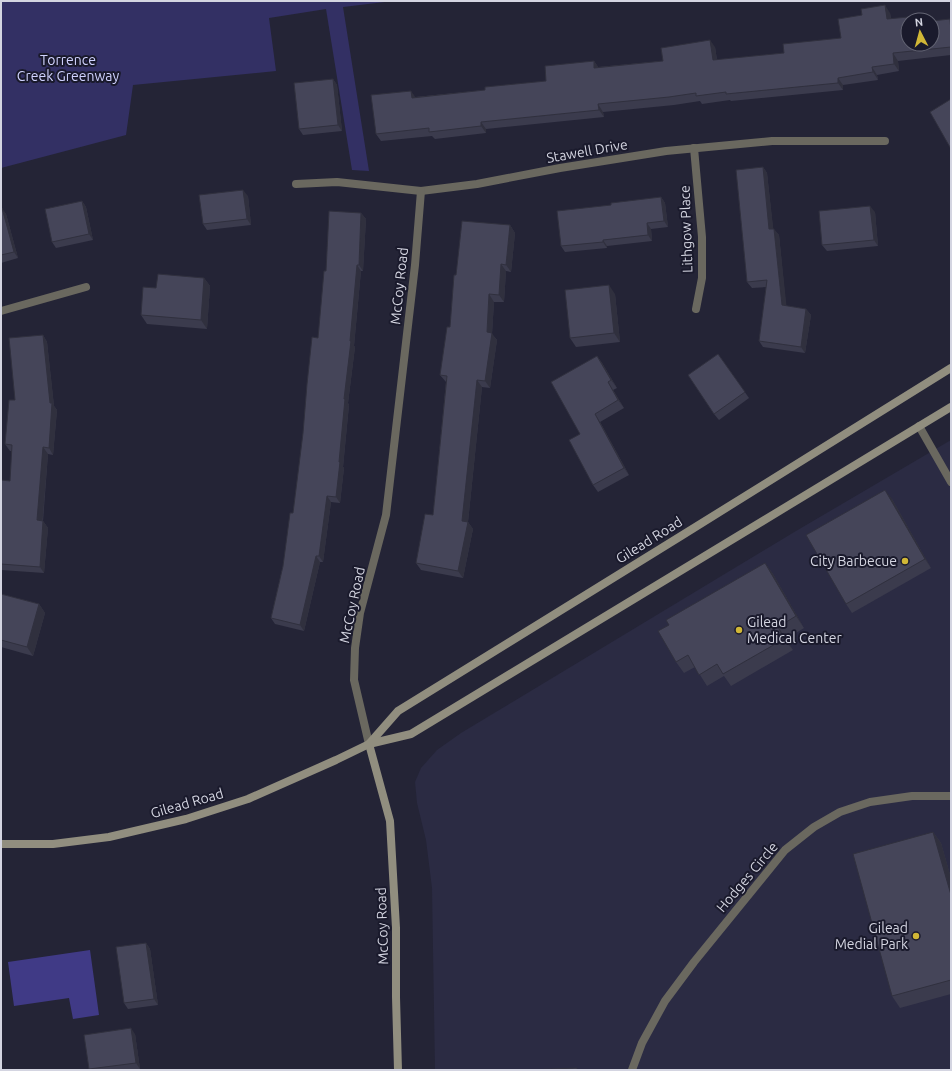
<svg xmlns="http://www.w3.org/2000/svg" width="952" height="1071" font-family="Ubuntu,sans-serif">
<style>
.built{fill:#2b2b43}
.green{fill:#333064}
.water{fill:#403a86}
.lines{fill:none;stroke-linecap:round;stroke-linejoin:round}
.street{stroke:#6a685f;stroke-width:8}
.secondary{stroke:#918e7f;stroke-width:8}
.wall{fill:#3b3b4d}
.shaded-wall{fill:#30303e}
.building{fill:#454559;stroke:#30303e}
.poi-dot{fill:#d1b736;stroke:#1a1a2c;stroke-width:1.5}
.labels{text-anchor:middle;stroke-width:4;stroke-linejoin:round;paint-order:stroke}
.park-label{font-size:14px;fill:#d0d2fe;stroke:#1a1a2c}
.street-label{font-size:14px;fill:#d4d5e1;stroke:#1a1a2c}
.poi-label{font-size:14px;fill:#d4d5e1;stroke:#1a1a2c;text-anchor:end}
</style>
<rect width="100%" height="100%" fill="#242436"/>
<polygon class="built" points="951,440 951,1070 435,1070 432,888 426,840 417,803 415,782 421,768 437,750 461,733 796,531"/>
<polygon class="green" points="1,1 393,1 343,7 369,171 352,170 326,9 269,18 276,71 133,85 126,135 1,168"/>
<polygon class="water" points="90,950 99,1015 73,1019 69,998 14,1006 8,962"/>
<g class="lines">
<g class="street">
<polyline points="694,148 702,237 702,278 696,309"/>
<polyline points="296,184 337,182 421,191 477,184 560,168 666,151 772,141 885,141"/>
<polyline points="1,311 86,287"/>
<polyline points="919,426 951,482"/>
<polyline points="369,744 354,680 355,648 360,613 386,515 415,265 421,191"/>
<polyline points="632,1070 642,1043 665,1001 694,962 785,850 814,827 840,812 870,802 912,796 951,796"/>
</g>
<g class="secondary">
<polyline points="369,744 398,711 681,536 951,368"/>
<polyline points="369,744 390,821 396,928 396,997 398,1070"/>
<polyline points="1,844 53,844 109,837 186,819 248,799 336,760 369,744 411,734 951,407"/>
</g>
</g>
<g class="wall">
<polygon points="890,13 891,19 951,21 951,55 898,61 899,71 877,75 878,80 843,85 843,90 731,101 730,100 702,104 700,101 674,105 603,112 604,117 486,129 486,133 435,139 432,136 381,141 376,134 415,97 485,90 546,81 594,61 598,67 663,61 715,47 717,60 784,53 841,38"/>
<polygon points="333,79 337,85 342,131 303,135 299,129"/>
<polygon points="763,167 767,173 773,229 779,235 786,306 806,309 811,315 805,353 763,347 759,341 767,287 752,288 747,282"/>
<polygon points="248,196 251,225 207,230 203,224"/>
<polygon points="661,197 665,203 668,227 651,229 652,241 607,246 607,248 565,252 561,246 611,205"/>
<polygon points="82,201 86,207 93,240 56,248 52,242"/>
<polygon points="1,208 6,214 18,258 1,263"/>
<polygon points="875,212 878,246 827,251 822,245"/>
<polygon points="361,213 366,219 363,271 361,271 354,346 355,347 348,403 349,405 343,467 344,468 340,503 331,502 323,562 320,562 304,631 275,624 271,618 283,566 293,513 318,338 326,271"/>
<polygon points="510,225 515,233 511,272 506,271 504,302 494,302 492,334 497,340 490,388 482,387 468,522 473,529 463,578 421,570 416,563 433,515 446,382 440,375 450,327 456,275"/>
<polygon points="204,278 210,286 207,329 147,324 141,315 156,288"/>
<polygon points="615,294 620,342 576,347 570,338"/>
<polygon points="43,335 47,342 54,406 57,410 53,455 48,454 43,521 48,528 44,573 1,570 1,480 10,481 12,451 10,451 5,444 15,400"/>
<polygon points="718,354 749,398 719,420 714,414"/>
<polygon points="597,356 602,363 617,388 613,390 624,408 600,422 629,475 598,492 593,485 580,434"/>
<polygon points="892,499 931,568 852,613 846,604"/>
<polygon points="765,563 773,574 804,628 786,639 793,650 731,686 724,676 707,686 695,667 684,673 676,662 669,625"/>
<polygon points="1,594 39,604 45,613 33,656 1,647"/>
<polygon points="933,832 941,843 951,878 951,994 900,1008 892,996"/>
<polygon points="146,943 150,949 158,1005 128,1009 124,1003"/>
<polygon points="135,1034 140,1069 131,1070 89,1070 89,1069"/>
</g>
<g class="shaded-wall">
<polygon points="885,5 890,13 892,27 887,19"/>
<polygon points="930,15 935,22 932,23 932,20 930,20"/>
<polygon points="710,40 715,47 718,67 713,60"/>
<polygon points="893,53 898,61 899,71 894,64"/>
<polygon points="594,61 599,68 594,68"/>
<polygon points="872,67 877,75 878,80 873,72"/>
<polygon points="838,78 843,85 843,90 838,83"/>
<polygon points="333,79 337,85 342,131 338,125"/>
<polygon points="411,91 416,98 412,98"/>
<polygon points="598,104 603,112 604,117 599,110"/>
<polygon points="481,122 486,129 486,133 481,126"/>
<polygon points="763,167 767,173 774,235 769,229"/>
<polygon points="243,190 248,196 251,225 247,219"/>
<polygon points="661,197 665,203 668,227 664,221"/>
<polygon points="82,201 86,207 93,240 89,234"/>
<polygon points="870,206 875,212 878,246 874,240"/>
<polygon points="2,208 6,214 18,258 14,252"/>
<polygon points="361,213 366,219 363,271 359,265"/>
<polygon points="647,223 651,229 652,241 648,235"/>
<polygon points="510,225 515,233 511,272 506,265"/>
<polygon points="774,229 779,235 787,311 782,305"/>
<polygon points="603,240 607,246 607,248 603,242"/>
<polygon points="501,264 506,271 504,302 499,295"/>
<polygon points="357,265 361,271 354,346 355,347 348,403 349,405 343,467 344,468 340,503 336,497 344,399"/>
<polygon points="204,278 210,286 207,329 201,320"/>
<polygon points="609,285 615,294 620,342 614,333"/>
<polygon points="489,294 494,302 492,334 497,340 490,388 485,381 487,332"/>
<polygon points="806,309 811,315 805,353 801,347"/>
<polygon points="43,335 47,342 54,406 57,410 53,455 49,448 50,403"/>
<polygon points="597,356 602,363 617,388 611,380"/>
<polygon points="477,380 482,387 468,522 473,529 463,578 458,571 462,521"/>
<polygon points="608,382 613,390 624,408 618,400"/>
<polygon points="595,414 600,422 629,475 624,468"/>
<polygon points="43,447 48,454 42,527 37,520"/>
<polygon points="885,490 892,499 931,568 925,559"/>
<polygon points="327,496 331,502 323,562 319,556"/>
<polygon points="43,521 48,528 44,573 40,567"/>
<polygon points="316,556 320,562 304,631 300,625"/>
<polygon points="765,563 773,574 804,628 796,616"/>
<polygon points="39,604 45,613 33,656 27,647"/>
<polygon points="778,627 786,639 793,650 784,639"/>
<polygon points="933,832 941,843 951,878 951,895"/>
<polygon points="146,943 150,949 158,1005 154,999"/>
<polygon points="131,1028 135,1034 140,1069 136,1063"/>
</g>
<g class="building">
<polygon points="885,5 887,19 930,15 930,20 908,20 908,44 932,44 932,21 950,19 951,32 951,47 893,53 894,64 872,67 873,72 838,78 838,83 726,94 726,92 696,96 696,93 669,97 598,104 599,110 481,122 481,126 429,132 429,128 376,134 371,95 411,91 412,98 485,90 485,87 546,81 545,66 594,61 594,68 663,61 661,48 710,40 713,60 784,53 783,44 841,38 838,19 862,15 861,9"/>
<polygon points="333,79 338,125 299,129 294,83"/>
<polygon points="951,99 951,149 930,112"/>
<polygon points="763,167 769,229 774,229 782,305 806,309 801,347 759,341 767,280 747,282 736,170"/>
<polygon points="243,190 247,219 203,224 199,195"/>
<polygon points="661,197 664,221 647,223 648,235 603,240 603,242 561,246 557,211 611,205 611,203"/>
<polygon points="82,201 89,234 52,242 45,209"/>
<polygon points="870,206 874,240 822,245 819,211"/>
<polygon points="1,208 2,208 14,252 1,255"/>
<polygon points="329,211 361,213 359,265 357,265 350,341 351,341 344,399 345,399 339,462 340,462 336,497 327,496 319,556 316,556 300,625 271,618 283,566 290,513 293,513 303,433 307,384 312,337 318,338 324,271 326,271"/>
<polygon points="462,221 510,225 506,265 501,264 499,295 489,294 487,332 492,333 485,381 477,380 462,521 468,522 458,571 416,563 425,514 433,515 447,376 440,375 447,327 450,327 454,275 456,275"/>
<polygon points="158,274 204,278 201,320 141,315 143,287 156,288"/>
<polygon points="609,285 614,333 570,338 565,290"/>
<polygon points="43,335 50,403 52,403 49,448 43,447 37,520 43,521 40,567 1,564 1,480 10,481 12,445 5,444 9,400 15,400 9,338"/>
<polygon points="718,354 745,392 714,414 688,375"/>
<polygon points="597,356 611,380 608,382 618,400 595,414 624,468 593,485 569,440 580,434 551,382"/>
<polygon points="885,490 925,559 846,604 806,535"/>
<polygon points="765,563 796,616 778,627 784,639 723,674 717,664 699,675 688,655 676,662 658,631 669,625 666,620"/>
<polygon points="1,594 39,604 27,647 1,640"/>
<polygon points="933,832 951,895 951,980 892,996 853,854"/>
<polygon points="146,943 154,999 124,1003 116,947"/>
<polygon points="131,1028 136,1063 89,1069 84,1035"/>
<polygon points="577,1068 577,1070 526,1070"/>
</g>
<g class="poi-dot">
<circle cx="905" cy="561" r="4"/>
<circle cx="739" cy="630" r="4"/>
<circle cx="916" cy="936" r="4"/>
</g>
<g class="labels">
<g class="park-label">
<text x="68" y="65">Torrence<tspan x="68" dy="16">Creek Greenway</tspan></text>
</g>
<g class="street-label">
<text transform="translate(587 151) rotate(-10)" y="5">Stawell Drive</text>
<text transform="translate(686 229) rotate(-92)" y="5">Lithgow Place</text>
<text transform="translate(399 286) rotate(-84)" y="5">McCoy Road</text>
<text transform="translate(649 540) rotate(-32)" y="5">Gilead Road</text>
<text transform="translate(352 605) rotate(-78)" y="5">McCoy Road</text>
<text transform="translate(187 803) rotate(-16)" y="5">Gilead Road</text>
<text transform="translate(747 877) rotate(-50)" y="5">Hodges Circle</text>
<text transform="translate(382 926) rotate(-92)" y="5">McCoy Road</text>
</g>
<g class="poi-label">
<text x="897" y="566">City Barbecue</text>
<text x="747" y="627" text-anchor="start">Gilead<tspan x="747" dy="16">Medical Center</tspan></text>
<text x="908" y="933">Gilead<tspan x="908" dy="16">Medial Park</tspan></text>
</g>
</g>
<rect width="952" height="1071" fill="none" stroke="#d4d5e1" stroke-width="4"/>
<g transform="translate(920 32) rotate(354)"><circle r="19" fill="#1a1a2c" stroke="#646574"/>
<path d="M0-3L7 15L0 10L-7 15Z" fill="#d1b736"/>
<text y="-6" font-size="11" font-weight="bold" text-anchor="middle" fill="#d4d5e1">N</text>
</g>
</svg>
